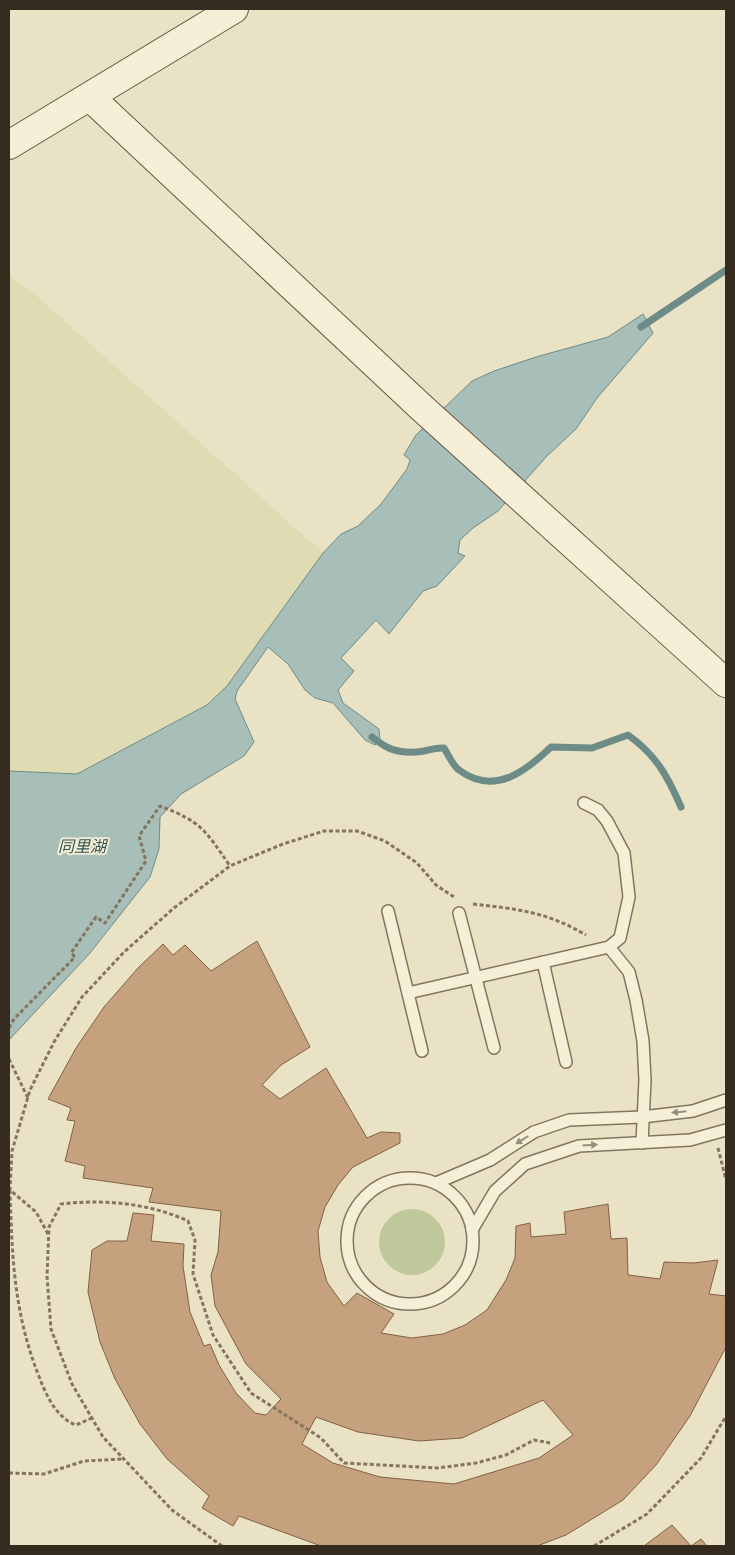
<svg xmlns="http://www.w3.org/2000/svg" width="735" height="1555" font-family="Literata,'Noto Sans SC',serif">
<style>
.farmland{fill:#dfdcb4}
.green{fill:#bfc89a}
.water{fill:#a7beb9;stroke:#6e8c87}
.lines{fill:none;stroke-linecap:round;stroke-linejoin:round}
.stream{stroke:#6e8c87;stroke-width:7}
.building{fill:#c5a17e;stroke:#816145;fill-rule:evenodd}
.lane-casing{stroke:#84755d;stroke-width:14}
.secondary-casing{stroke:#665640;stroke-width:30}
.path{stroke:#84755d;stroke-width:3;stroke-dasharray:4 2.5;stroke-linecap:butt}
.lane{stroke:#f6efd8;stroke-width:11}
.secondary{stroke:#f6efd8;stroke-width:28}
.oneway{fill:#968e7c}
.labels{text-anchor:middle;stroke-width:4;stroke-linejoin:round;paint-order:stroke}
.water-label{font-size:16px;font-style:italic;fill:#305454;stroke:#f3ecd4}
</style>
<rect width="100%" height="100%" fill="#eae2c5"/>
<polygon class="farmland" points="9,276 38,297 323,553 227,686 207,705 77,774 9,771"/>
<circle class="green" cx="412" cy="1242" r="33"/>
<polygon class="water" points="643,314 653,333 597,398 576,429 547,456 498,511 473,528 460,540 458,553 465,556 437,586 423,591 389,634 376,620 341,658 354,671 338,690 343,703 379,729 380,740 375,745 365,740 333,703 315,698 305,690 288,664 268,647 237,691 235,699 254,742 244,756 181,794 160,817 159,849 150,877 90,953 9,1040 9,771 77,774 207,705 227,686 323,553 341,534 358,526 381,504 407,469 410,460 404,455 416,435 472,381 494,371 536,357 608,337"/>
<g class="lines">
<g class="stream">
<polyline points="641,327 726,270"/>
<path d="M372,737C387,749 396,753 416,752C426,752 434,747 444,748C448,754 453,766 459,770C494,796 525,772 551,747L592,748L628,735C656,755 667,775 681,807"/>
</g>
</g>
<g class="building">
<path d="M257,941L310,1047L281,1065L262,1085L280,1099L326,1068L367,1138L381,1132L400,1133V1143L353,1167L338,1185L325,1207L318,1231L320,1257L327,1282L344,1306L357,1293L394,1314L381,1333L412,1338L443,1334L465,1325L487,1310L506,1280L515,1258L516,1226L530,1223L531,1237L566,1234L564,1212L608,1204L611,1239L627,1238L628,1275L660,1279L664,1262L693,1263L718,1260L709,1294L726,1296V1347L690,1416L656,1465L623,1500L566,1535L537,1546H321L239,1516L233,1526L202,1508L209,1496L167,1459L140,1424L115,1379L100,1342L88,1292L92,1250L107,1241H127L133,1213L154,1215L151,1241L184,1244L183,1266L190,1312L204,1346L210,1344L219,1365L236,1393L255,1413L266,1415L281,1399L246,1364L215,1306L211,1275L218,1252L221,1211L149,1202L153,1188L83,1178L85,1166L65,1161L75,1121L67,1120L71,1108L48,1099L76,1048L104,1007L138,968L163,944L173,955L185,945L211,971ZM543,1400L573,1435L539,1458L454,1484L380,1477L333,1463L302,1444L316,1417L358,1432L419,1441L462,1438Z"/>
<polygon points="672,1525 691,1546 701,1539 707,1546 644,1546"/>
</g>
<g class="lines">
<defs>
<g id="lane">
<polyline points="388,911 422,1051"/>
<polyline points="459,913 494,1048"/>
<polyline points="609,947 629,972 636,1000 643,1041 645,1080 642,1143"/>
<polyline points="543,962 566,1062"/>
<polyline points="408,993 609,947 620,938 629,897 624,853 607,821 598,810 584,803"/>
<circle cx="410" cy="1241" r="63"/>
<polyline points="436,1183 490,1160 534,1132 569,1120 642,1117 693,1111 726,1100"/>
<polyline points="472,1230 495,1191 525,1164 579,1146 690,1140 726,1130"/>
</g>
<g id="secondary">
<polyline points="90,97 422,408 726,683"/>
<polyline points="9,145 234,9"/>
</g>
</defs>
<use href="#lane" class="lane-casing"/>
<use href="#secondary" class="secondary-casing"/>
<g class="path">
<path d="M473,904C518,909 547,912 586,935"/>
<path d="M9,1028L14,1019L75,957L71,953L96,917L105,923L146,861L139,836L160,806C202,822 205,830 230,866"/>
<polyline points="9,1059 28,1098"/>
<polyline points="718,1148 726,1180"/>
<path d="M10,1190C12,1258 14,1315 40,1379C47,1397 57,1418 76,1425L92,1418"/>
<polyline points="48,1234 36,1212 10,1190 12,1151 30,1090 54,1042 82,997 124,952 174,908 230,866 283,844 324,831 357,831 385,841 417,863 436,885 454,897"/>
<polyline points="9,1473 44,1474 84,1461 123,1459"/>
<path d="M222,1546L172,1510L103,1437L72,1384L51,1329L47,1276L49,1227L61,1204C103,1199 149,1203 188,1221L195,1240L193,1274L213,1335L251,1393L321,1438L344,1463L438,1468L476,1463L506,1455L534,1440L550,1443"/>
<polyline points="594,1546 647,1514 701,1458 726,1416"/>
</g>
<use href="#lane" class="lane"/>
<use href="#secondary" class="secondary"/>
</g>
<defs><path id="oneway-solid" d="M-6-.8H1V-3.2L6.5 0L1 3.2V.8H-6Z" transform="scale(1.25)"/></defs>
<g class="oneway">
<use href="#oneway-solid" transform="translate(679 1112) rotate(174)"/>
<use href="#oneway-solid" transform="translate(522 1140) rotate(148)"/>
<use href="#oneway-solid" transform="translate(590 1145) rotate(-3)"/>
</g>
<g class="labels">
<g class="water-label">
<text x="82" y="852">同里湖</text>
</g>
</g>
<rect width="735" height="1555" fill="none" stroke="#352c1f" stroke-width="20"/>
</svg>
